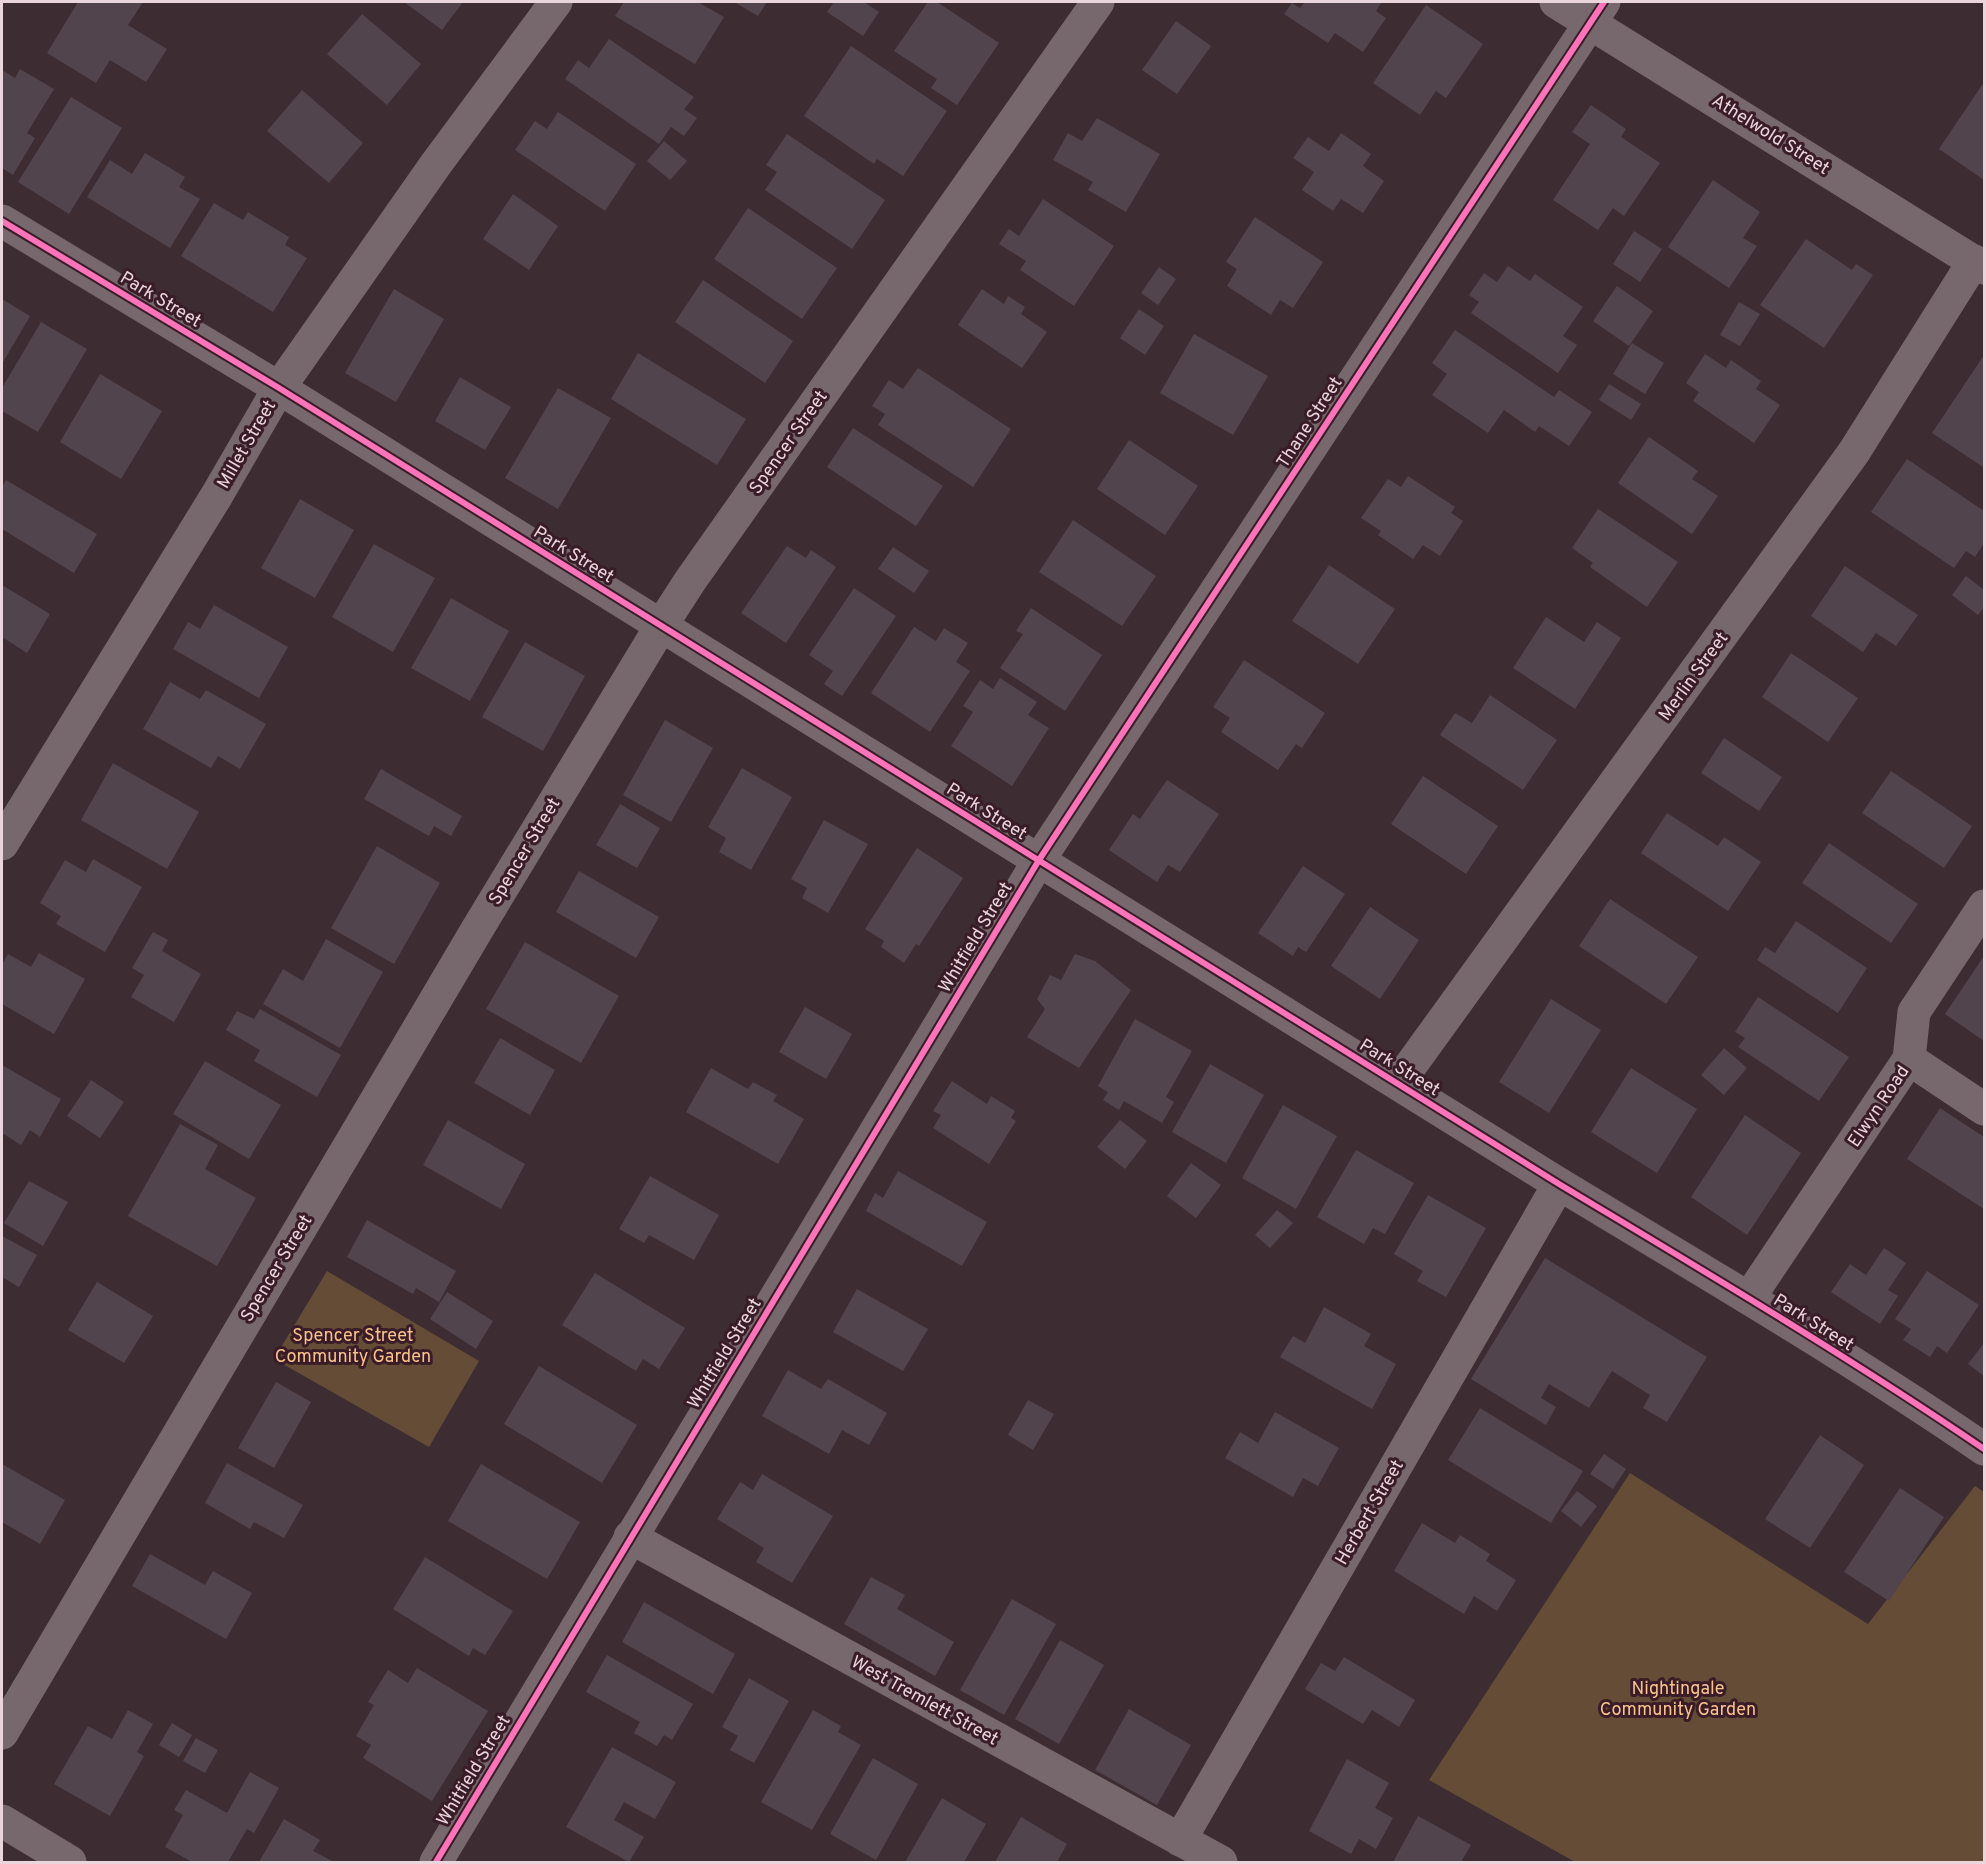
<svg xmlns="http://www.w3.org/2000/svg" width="1986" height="1864" font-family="Overpass,sans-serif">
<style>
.green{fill:#644c36}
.building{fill:#51444c}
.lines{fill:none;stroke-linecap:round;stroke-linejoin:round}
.minor{stroke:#76686d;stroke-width:33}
.cycleway-casing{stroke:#391c27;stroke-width:10}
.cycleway{stroke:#fb73b8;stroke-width:6}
.labels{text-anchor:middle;stroke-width:6;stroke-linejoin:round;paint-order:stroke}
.street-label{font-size:18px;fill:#e9d5db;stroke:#391c27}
.park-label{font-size:18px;fill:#f9c38b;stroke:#391c27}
</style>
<rect width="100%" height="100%" fill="#3d2d32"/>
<g class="green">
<polygon points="327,1271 479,1361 429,1447 274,1359"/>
<polygon points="1630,1473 1868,1624 1975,1486 1984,1492 1984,1862 1575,1862 1429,1780"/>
</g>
<g class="building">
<polygon points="78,2 143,2 128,25 167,49 146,82 110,60 96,83 47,53"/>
<polygon points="404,2 463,2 442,30"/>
<polygon points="624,2 698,2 724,17 695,64 615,16"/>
<polygon points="734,2 767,2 758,16"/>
<polygon points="834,2 864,2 879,12 863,36 827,12"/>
<polygon points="928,2 937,2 999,43 957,105 931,88 937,79 894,51"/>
<polygon points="1305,2 1382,2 1376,11 1386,18 1363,52 1335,33 1328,43 1284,14 1292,3 1300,8"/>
<polygon points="1426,5 1483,44 1446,98 1436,91 1420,115 1373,83"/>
<polygon points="362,14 421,64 387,105 327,54"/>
<polygon points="1176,21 1211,46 1177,94 1142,70"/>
<polygon points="609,39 694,97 684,109 697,118 684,136 671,127 659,144 565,79 578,60 589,68"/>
<polygon points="851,46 947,111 903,176 877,159 874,164 804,116"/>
<polygon points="20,69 54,89 27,133 35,138 13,175 2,168 2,70 15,78"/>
<polygon points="1984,82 1984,180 1939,149"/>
<polygon points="302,90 363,143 329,183 267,131"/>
<polygon points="71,97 122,128 69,214 18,182"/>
<polygon points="1591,105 1626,129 1621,137 1660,163 1624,216 1613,208 1598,230 1553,200 1590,144 1572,132"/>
<polygon points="558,112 636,164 605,211 515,150 535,121 547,129"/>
<polygon points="1097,118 1160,154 1126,212 1088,190 1093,182 1053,160 1068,133 1082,141"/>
<polygon points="1341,133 1371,154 1363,166 1384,181 1363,213 1341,199 1333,211 1302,190 1314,172 1293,158 1308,137 1329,151"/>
<polygon points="787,134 885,200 852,249 765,190 777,172 766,165"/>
<polygon points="664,141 687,161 670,180 647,161"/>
<polygon points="145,153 185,177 179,187 200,199 170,248 87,197 110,160 132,174"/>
<polygon points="1713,180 1760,212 1743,238 1757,246 1729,288 1668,247"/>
<polygon points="513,194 558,226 529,270 483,239"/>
<polygon points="1043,199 1114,246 1074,306 1020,270 1026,261 999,244 1009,229 1019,236"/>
<polygon points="214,203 243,220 248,212 289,237 285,245 307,258 273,312 181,256"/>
<polygon points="748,208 837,268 802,319 714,259"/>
<polygon points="1255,217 1323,262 1293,308 1280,300 1271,315 1227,286 1237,269 1226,262"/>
<polygon points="1634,231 1662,249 1640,282 1613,264"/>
<polygon points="1806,239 1852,270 1856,264 1873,275 1824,348 1760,305"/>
<polygon points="1508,266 1530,281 1535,274 1583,307 1563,336 1577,345 1558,373 1471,313 1479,302 1469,295 1484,273 1497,282"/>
<polygon points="1159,267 1176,279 1158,305 1141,293"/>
<polygon points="703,280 793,341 765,383 675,322"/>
<polygon points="1617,286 1653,311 1629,346 1593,321"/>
<polygon points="394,289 444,319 396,402 345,373"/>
<polygon points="982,289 1004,304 1008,296 1025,307 1021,314 1047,332 1022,368 958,325"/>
<polygon points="2,299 30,316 2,364"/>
<polygon points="1739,302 1760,314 1740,346 1720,335"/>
<polygon points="1139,309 1164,326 1145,355 1120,338"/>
<polygon points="41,322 87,349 38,432 2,411 2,388"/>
<polygon points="1455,330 1554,397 1559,390 1592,412 1569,446 1539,426 1535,432 1504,410 1488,433 1432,395 1447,374 1432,363"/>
<polygon points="1194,334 1268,376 1233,435 1160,393"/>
<polygon points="1632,343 1664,363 1645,394 1613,374"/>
<polygon points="638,353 746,419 717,465 611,399"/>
<polygon points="1705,354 1726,368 1731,360 1761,381 1756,389 1780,405 1754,443 1693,401 1699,392 1686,383"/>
<polygon points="1984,355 1984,465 1983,467 1932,433"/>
<polygon points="918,368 1011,429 973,487 878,425 885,414 872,406 889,380 903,389"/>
<polygon points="100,374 162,411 121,479 60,442"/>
<polygon points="460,377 511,407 485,450 435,421"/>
<polygon points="1609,384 1641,404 1631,420 1599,400"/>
<polygon points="558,388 611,418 558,509 505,478"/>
<polygon points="853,428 943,486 916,526 827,467"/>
<polygon points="1649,437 1698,471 1692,479 1718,496 1692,534 1618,483"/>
<polygon points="1129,440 1198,486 1165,535 1097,489"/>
<polygon points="1907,459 1984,511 1984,543 1975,557 1966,551 1954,568 1871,512"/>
<polygon points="1408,476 1455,507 1451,513 1463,521 1440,556 1423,545 1413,559 1378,535 1381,531 1361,518 1388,479 1401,487"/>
<polygon points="6,480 97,534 74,573 2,529 2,487"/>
<polygon points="300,499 354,530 315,598 261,568"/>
<polygon points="1598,509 1678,562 1647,607 1590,567 1593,563 1572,548"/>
<polygon points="1073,520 1156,576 1122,626 1039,572"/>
<polygon points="374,544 435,578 393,652 332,617"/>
<polygon points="787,546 806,558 811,550 836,567 786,643 741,613"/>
<polygon points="893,547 929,571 914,593 878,569"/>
<polygon points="1329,565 1395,609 1358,664 1292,621"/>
<polygon points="1845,566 1918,615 1896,646 1876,633 1863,652 1811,616"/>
<polygon points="1966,576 1984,590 1984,607 1978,615 1952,595"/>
<polygon points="2,585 50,614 27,653 2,637"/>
<polygon points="854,588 896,616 842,696 824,684 833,671 809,655"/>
<polygon points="451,598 509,631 470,701 411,668"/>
<polygon points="214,605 288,647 259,698 173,649 188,622 200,629"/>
<polygon points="1031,608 1102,655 1065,711 1000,668 1023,634 1016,631"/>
<polygon points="1546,617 1584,642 1597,622 1621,638 1575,709 1513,668"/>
<polygon points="914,627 936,641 944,628 968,643 956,662 970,671 930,732 871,693"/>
<polygon points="525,642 585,676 543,751 482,717"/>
<polygon points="1791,653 1858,698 1828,742 1762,697"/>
<polygon points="1244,660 1325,713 1302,748 1296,744 1278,770 1221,732 1230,718 1213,707"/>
<polygon points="1000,678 1037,702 1028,715 1049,728 1012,786 951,746 973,712 963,706 980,680 993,689"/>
<polygon points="170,682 200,699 206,690 266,724 240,769 218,756 211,768 143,729"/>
<polygon points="1490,695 1557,740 1523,790 1440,735 1455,713 1472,723"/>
<polygon points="665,720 713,748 671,822 623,795"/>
<polygon points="1724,738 1782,777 1759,811 1701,773"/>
<polygon points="113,763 199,812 167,869 81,820"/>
<polygon points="742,768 792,797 751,870 719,852 726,838 708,827"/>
<polygon points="381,769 462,816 451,836 434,826 429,836 364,799"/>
<polygon points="1891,771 1972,826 1944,868 1862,813"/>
<polygon points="1423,776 1498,826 1466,874 1391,824"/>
<polygon points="1167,780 1219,814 1180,872 1168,865 1157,882 1109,850 1133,814 1140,819"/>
<polygon points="620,804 660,828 637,868 596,845"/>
<polygon points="1667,813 1718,846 1724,837 1761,862 1728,911 1641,853"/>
<polygon points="824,820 868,844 828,913 802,898 807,888 791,879"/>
<polygon points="1829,843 1918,904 1891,943 1802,883"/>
<polygon points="377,846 440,883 394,964 331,928"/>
<polygon points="917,848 963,878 919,946 916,944 904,963 881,947 884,941 865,929"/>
<polygon points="93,859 142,887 105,952 56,924 61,916 40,903 65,860 86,872"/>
<polygon points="1303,866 1345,894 1306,952 1298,947 1293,956 1258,933"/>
<polygon points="579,871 659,917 636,958 556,912"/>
<polygon points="1610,899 1698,957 1666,1004 1579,946"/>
<polygon points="1370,907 1419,940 1380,999 1331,966"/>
<polygon points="1796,921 1867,968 1838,1013 1757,960 1765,947 1775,953"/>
<polygon points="153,932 168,940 162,951 201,974 174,1022 131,997 144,975 132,968"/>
<polygon points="326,939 383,972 340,1048 263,1004 283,969 303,981"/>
<polygon points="525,942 619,996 581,1063 486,1009"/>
<polygon points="39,953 85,979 54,1034 2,1004 2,965 8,954 31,967"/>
<polygon points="1075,954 1095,961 1131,990 1079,1068 1027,1037 1045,1009 1037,999 1050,975 1061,980"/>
<polygon points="1984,956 1984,1041 1945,1014"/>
<polygon points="1758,997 1849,1057 1819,1101 1738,1047 1745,1038 1735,1032"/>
<polygon points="1551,999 1601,1030 1549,1113 1499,1082"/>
<polygon points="805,1007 852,1034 826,1079 779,1052"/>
<polygon points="260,1009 341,1055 317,1097 254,1061 260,1050 226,1030 237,1011 254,1019"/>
<polygon points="1135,1019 1192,1051 1166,1097 1174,1102 1162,1123 1124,1101 1119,1110 1103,1100 1108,1092 1098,1086"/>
<polygon points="500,1038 555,1070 530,1115 474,1083"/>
<polygon points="1724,1048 1747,1068 1724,1095 1701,1075"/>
<polygon points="205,1061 281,1105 249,1159 173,1114"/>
<polygon points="1210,1064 1264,1095 1226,1163 1172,1132"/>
<polygon points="2,1065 61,1099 40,1137 30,1130 21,1145 2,1133"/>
<polygon points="711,1068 748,1089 753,1082 777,1095 773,1101 804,1119 778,1164 686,1112"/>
<polygon points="1631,1068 1697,1109 1657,1173 1591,1132"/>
<polygon points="91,1080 124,1102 100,1138 67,1116"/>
<polygon points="952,1081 987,1104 991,1096 1015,1111 1011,1118 1016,1121 989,1164 933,1128 941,1115 933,1111"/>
<polygon points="1283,1105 1337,1136 1296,1209 1242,1178"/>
<polygon points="1940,1108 1984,1137 1984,1209 1907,1159"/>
<polygon points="1745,1115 1801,1153 1747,1235 1691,1197"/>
<polygon points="448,1120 525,1164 501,1209 423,1165"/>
<polygon points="1120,1120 1147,1141 1125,1169 1097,1147"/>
<polygon points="180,1124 218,1145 205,1169 256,1198 217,1266 128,1216"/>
<polygon points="1356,1150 1414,1183 1385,1234 1373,1228 1364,1244 1317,1217"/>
<polygon points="1191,1163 1221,1185 1196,1218 1167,1196"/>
<polygon points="898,1171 987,1222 962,1266 866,1211 875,1193 883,1198"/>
<polygon points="650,1176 719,1215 694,1260 649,1235 644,1243 619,1229"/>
<polygon points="29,1181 68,1202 43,1246 4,1223"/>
<polygon points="1428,1195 1486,1228 1446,1297 1417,1281 1423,1271 1394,1254"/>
<polygon points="1277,1210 1293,1223 1270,1248 1255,1235"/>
<polygon points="367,1220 456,1271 439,1302 416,1288 413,1294 347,1257"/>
<polygon points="2,1236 37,1255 19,1287 2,1277"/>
<polygon points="1884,1248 1906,1263 1888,1290 1898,1296 1880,1324 1831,1292 1850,1264 1866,1275"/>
<polygon points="1545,1258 1707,1357 1667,1422 1643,1408 1650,1395 1612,1371 1589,1408 1549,1384 1541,1398 1556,1407 1546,1425 1471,1379"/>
<polygon points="1927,1271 1979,1305 1947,1353 1937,1346 1930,1357 1903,1340 1911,1329 1895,1319"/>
<polygon points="595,1273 685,1328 659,1369 643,1359 636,1371 562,1325"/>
<polygon points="97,1282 153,1316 124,1363 68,1330"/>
<polygon points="857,1289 928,1329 903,1371 833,1332"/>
<polygon points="447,1292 493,1321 476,1349 430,1319"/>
<polygon points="1324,1307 1371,1334 1364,1346 1396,1364 1372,1409 1280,1357 1293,1336 1305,1343"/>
<polygon points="1984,1343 1984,1376 1968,1364"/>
<polygon points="539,1366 637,1425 602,1483 504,1424"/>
<polygon points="788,1370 821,1389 828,1379 887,1413 869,1445 842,1430 829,1454 762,1416"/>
<polygon points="276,1382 311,1402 274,1468 238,1448"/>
<polygon points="1028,1400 1054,1414 1033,1450 1008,1435"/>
<polygon points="1480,1408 1583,1471 1551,1523 1448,1460"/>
<polygon points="1275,1412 1339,1448 1318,1486 1303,1478 1293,1497 1225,1458 1240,1432 1258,1443"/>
<polygon points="1820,1435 1864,1465 1810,1548 1765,1519"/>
<polygon points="1604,1454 1626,1469 1613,1489 1590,1474"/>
<polygon points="227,1463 303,1505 284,1538 254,1522 250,1529 205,1503"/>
<polygon points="2,1464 65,1500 40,1544 2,1522"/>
<polygon points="481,1464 580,1522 547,1579 448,1521"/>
<polygon points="762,1474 833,1516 792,1583 756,1562 764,1548 717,1519 740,1482 753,1490"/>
<polygon points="1900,1488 1944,1517 1889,1601 1844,1572"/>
<polygon points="1577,1491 1597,1506 1581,1527 1561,1511"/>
<polygon points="1422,1523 1455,1543 1460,1535 1490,1554 1486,1561 1516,1580 1497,1611 1474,1596 1464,1614 1394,1571"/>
<polygon points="150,1554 205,1585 213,1571 252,1593 226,1639 132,1586"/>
<polygon points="425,1557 513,1611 485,1655 473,1648 469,1656 393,1609"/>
<polygon points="871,1577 905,1595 897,1609 954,1642 935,1676 844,1624"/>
<polygon points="1012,1599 1056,1624 1004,1715 960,1690"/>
<polygon points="644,1602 735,1654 713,1694 622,1642"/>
<polygon points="1060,1640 1104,1665 1059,1744 1015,1719"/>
<polygon points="607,1655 693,1704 672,1740 664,1735 657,1746 634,1733 640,1722 586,1692"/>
<polygon points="1344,1657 1415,1700 1399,1727 1372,1710 1363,1724 1305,1689 1321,1663 1335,1671"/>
<polygon points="417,1668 488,1711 432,1801 363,1758 371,1745 356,1736 374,1705 368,1702 388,1670 408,1683"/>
<polygon points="749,1678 789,1701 754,1763 730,1750 738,1736 722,1727"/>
<polygon points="1129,1709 1191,1745 1157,1805 1095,1770"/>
<polygon points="128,1710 153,1724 137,1752 144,1756 110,1816 54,1784 88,1726 112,1739"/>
<polygon points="813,1710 841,1726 838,1732 861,1745 812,1830 761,1802"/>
<polygon points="172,1723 192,1735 179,1757 159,1745"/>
<polygon points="196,1738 218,1750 205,1773 183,1761"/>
<polygon points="612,1747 676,1782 655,1819 624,1802 614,1820 644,1837 629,1862 566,1827"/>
<polygon points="873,1758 918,1784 876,1860 830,1834"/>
<polygon points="1347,1759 1389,1783 1375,1808 1393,1818 1376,1849 1359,1839 1351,1854 1309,1831"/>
<polygon points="250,1772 279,1788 254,1833 247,1829 228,1862 192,1862 165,1847 183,1815 174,1810 186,1790 227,1813"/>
<polygon points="942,1798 986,1824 964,1862 905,1862"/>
<polygon points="1418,1816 1471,1845 1461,1862 1393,1862"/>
<polygon points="1021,1817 1067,1844 1057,1862 995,1862"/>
<polygon points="284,1819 320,1840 313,1851 334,1862 259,1862"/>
</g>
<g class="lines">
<g class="minor">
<polyline points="1556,2 1984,268"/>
<path d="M2,221L279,388L1559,1184C1702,1270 1846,1355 1984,1449"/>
<polyline points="2,844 217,495 279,388 436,164 556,2"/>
<polyline points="1909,1059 1984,1109"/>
<polyline points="1398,1083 1854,452 1974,261"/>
<polyline points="1749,1298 1909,1059 1914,1012 1984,906"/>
<polyline points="630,1537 1221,1862"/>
<polyline points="2,1733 478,928 661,626 690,581 1098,2"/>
<polyline points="2,1821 70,1862"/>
<polyline points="1180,1840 1559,1184"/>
<polyline points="436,1862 1039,860 1604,2"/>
</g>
<defs>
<g id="cycleway">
<path d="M2,221L279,388L1559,1184C1702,1270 1846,1355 1984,1449"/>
<polyline points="436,1862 1039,860 1604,2"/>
</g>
</defs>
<use href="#cycleway" class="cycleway-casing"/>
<use href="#cycleway" class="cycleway"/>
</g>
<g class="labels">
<g class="street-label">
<text transform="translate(1771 134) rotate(32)" y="6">Athelwold Street</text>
<text transform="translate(161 299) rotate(31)" y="6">Park Street</text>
<text transform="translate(1309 422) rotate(-57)" y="6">Thane Street</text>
<text transform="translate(788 442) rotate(-55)" y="6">Spencer Street</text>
<text transform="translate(246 444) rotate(-60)" y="6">Millet Street</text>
<text transform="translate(574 554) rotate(32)" y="6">Park Street</text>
<text transform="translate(1693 676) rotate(-54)" y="6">Merlin Street</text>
<text transform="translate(987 811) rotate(32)" y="6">Park Street</text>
<text transform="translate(524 851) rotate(-59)" y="6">Spencer Street</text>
<text transform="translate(975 937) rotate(-59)" y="6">Whitfield Street</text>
<text transform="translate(1400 1067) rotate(32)" y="6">Park Street</text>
<text transform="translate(1878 1106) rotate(-56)" y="6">Elwyn Road</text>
<text transform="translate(276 1268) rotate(-59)" y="6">Spencer Street</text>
<text transform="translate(1814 1322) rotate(32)" y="6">Park Street</text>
<text transform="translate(724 1353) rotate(-59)" y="6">Whitfield Street</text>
<text transform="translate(1369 1512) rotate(-60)" y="6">Herbert Street</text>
<text transform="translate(925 1700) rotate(29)" y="6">West Tremlett Street</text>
<text transform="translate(473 1770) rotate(-59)" y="6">Whitfield Street</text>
</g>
<g class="park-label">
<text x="353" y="1341">Spencer Street<tspan x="353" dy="21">Community Garden</tspan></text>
<text x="1678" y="1694">Nightingale<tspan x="1678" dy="21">Community Garden</tspan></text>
</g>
</g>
<rect width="1986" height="1864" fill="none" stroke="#e9d5db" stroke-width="6"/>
</svg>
